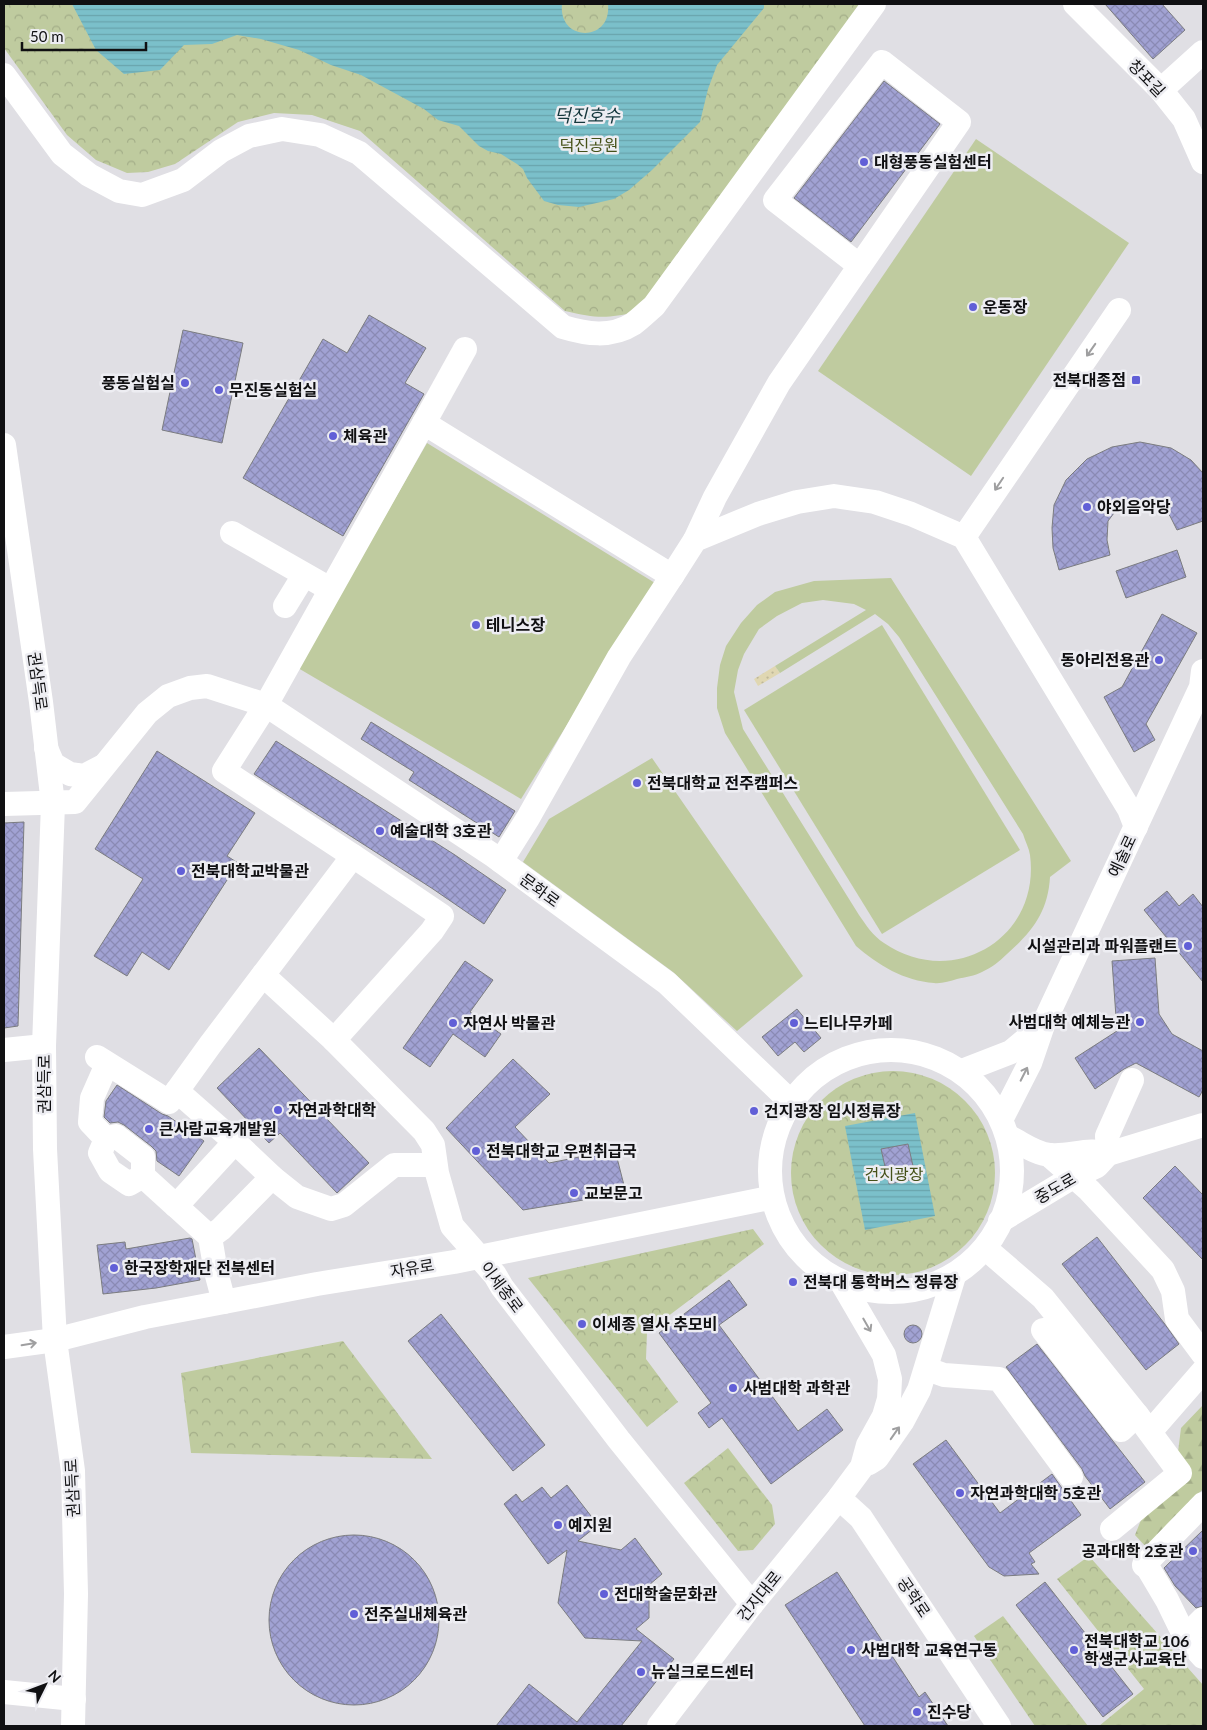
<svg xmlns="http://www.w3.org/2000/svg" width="1207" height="1730" font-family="Lato,'Noto Sans KR',sans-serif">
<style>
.forest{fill:url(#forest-firs)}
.sand{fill:url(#sand-dots)}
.park{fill:url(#park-crowns)}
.pitch{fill:#bfcb9f;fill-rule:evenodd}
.water{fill:url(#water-rules)}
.building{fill:url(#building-cross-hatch);stroke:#7b7c80}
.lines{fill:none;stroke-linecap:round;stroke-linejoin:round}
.minor{stroke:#fff;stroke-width:24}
.oneway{stroke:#9f9fa0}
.poi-dot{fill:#615fd7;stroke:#ededf2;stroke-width:2}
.labels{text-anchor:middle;stroke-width:5;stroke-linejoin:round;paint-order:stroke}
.street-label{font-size:16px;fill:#101012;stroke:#ededf2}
.park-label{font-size:16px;fill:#455119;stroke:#ededf2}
.poi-label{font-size:16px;font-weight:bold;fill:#101012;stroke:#ededf2;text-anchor:start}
.water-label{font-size:18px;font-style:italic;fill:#15373c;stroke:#ededf2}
</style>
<defs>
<pattern id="forest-firs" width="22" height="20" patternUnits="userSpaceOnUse" patternTransform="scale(1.25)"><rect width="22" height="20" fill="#bfcb9f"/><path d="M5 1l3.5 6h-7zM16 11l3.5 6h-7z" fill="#a3ad88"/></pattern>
<pattern id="sand-dots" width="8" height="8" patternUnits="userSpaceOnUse" patternTransform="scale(1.25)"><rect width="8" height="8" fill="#e0d7b2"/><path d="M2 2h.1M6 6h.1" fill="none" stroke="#bfb898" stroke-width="1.8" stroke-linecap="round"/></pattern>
<pattern id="park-crowns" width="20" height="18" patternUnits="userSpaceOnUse" patternTransform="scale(1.25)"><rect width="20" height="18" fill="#bfcb9f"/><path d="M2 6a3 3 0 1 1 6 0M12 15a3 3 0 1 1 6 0" fill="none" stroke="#a3ad88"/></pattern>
<pattern id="water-rules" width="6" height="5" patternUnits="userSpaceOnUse" patternTransform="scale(1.25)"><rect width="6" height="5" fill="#7bc0ca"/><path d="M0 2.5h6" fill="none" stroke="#69a4ac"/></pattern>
<pattern id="building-cross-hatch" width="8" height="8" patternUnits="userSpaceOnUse" patternTransform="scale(1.25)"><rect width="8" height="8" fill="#a1a2d3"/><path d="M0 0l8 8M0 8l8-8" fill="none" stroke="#8a8ab4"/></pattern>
</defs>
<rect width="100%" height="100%" fill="#e0dfe4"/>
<polygon class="forest" points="1203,1405 1203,1489 1146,1547 1135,1535 1141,1520 1178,1452 1181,1428"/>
<polygon class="sand" points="775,666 780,673 758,686 754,679"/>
<g class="park">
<path d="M4,4H869L636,312C606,319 595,318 565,311L360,131L312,115L274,113L238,122L175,164L148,172L127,173L96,160L67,135L4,48Z"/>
<circle cx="893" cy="1173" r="102"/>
<polygon points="753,1229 764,1244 647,1332 646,1359 678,1402 647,1427 528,1278"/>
<polygon points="343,1341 432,1459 191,1453 181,1373"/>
<polygon points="728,1448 772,1505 775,1524 753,1550 738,1551 684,1483"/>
<polygon points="1089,1556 1203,1685 1203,1726 1099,1726 1144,1689 1057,1579"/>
<polygon points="1003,1616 1088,1726 1035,1726 974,1636"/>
</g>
<g class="pitch">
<polygon points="976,139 1129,243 971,476 818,371"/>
<polygon points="427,443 655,583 521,799 298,668"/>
<path d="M891,578L1071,861L1050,877C1048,912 1032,932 1007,954C1000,961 991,968 982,972C975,976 965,977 957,979C950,981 941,984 934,983C904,981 878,965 856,946L725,733L717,708V688L720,665L726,646L741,623L757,605L775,592L814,581ZM823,600L854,604L866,610L775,666L780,673L875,614L888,624L899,637L1023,834C1025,841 1029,848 1030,855C1041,939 952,990 884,943C873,936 866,925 859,915L743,729L734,692L738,670L744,654L759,629L777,616L802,603Z"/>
<polygon points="882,625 1020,850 882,934 744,710"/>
<polygon points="652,758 803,976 737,1031 673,972 523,862 549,819"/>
</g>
<g class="water">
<path d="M72,4H562C558,42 612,43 608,4H764V8L717,65L708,89L700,122L652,170L629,190L614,199L579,207L558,205L544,201L527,178L523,169L517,164L501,154L488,151L479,146L459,126L438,120L424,109L361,75L331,65L299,50L261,39L237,35L212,44L184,45L160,70L124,74L96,50Z"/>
<polygon points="915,1113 935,1216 865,1230 845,1126"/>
</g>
<g class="building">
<polygon points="1105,4 1162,4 1185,30 1153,59"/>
<polygon points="884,81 940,124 851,242 794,198"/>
<polygon points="369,315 426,348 405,383 424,394 343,536 243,478 323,339 347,353"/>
<polygon points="183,330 243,343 222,443 162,430"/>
<polygon points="1140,442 1171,448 1191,460 1203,473 1203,521 1177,530 1170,516 1163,508 1154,503 1144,501 1124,504 1117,509 1108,521 1107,540 1110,555 1059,570 1053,548 1052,528 1054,505 1066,480 1087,459 1112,447"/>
<polygon points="1177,550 1186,577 1126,598 1116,571"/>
<polygon points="1162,614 1197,633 1146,724 1155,740 1134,752 1104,697 1122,687"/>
<polygon points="371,722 515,811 499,837 409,780 414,772 361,739"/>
<polygon points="276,741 455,855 506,890 484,924 433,889 254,774"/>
<polygon points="157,751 255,813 227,856 238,863 169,970 142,952 127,976 94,956 143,879 95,849"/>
<polygon points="24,822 18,1026 4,1028 4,823"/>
<polygon points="1167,891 1179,906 1193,894 1203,907 1203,982 1144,910"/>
<polygon points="1155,958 1159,1014 1172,1034 1203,1051 1203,1090 1199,1097 1136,1063 1124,1069 1095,1089 1075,1058 1117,1031 1112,961"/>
<polygon points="465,961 493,980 470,1012 501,1034 485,1057 453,1034 430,1067 403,1048"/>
<polygon points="797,1009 821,1038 804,1052 795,1042 778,1056 762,1037"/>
<polygon points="259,1048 369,1163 337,1193 280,1133 269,1143 217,1088"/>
<polygon points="513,1059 550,1094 515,1127 549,1163 615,1150 626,1193 523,1210 446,1128"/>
<polygon points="117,1085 162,1114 168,1116 204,1141 179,1176 157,1161 156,1151 151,1146 124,1125 118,1122 110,1123 104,1117 106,1101"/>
<polygon points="908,1144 916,1179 889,1184 881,1149"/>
<polygon points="1175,1166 1203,1195 1203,1260 1143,1198"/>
<polygon points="1097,1237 1164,1323 1179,1344 1146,1370 1062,1264"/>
<polygon points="190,1238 192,1239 200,1280 156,1288 103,1294 97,1245 125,1242 126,1249"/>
<polygon points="729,1280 747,1305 719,1325 798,1431 827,1409 843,1430 771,1484 722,1418 709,1428 698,1413 711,1403 659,1333"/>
<polygon points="441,1314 545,1445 513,1471 408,1341"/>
<circle cx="913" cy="1334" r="9"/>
<polygon points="1037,1344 1145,1482 1110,1509 1085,1476 1082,1469 1006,1367"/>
<polygon points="946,1440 1000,1513 1052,1474 1081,1515 1029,1553 1035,1562 1031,1564 1039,1574 1004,1576 989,1567 913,1464"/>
<polygon points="567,1485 598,1525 578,1541 621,1550 635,1538 662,1574 649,1585 649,1618 636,1629 674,1659 621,1726 496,1726 529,1684 577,1722 642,1641 585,1638 558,1603 567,1550 548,1564 504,1504 516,1494 522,1502 542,1487 551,1498"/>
<polygon points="1203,1530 1203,1606 1196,1608 1175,1586 1164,1568"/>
<circle cx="354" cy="1620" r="85"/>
<polygon points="837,1572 919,1697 925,1692 948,1726 865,1726 785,1605"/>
<polygon points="1045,1582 1133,1694 1103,1717 1016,1605"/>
</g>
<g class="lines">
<g class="minor">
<polyline points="1075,4 1161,90 1184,119 1203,162"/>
<path d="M4,75L62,154L89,175L119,191L142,195L183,180L221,151L249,136L282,129L320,135L359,153L563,327C586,334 611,338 633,324C640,319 647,312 654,306L874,4"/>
<polyline points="1161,90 1203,52"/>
<polyline points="424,423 465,349"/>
<polyline points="4,445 41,702 53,804 44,1046 45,1149 55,1340 73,1471 76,1594 73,1726"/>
<polyline points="232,533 330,589"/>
<polyline points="964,537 1119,310"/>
<polyline points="695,540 715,497 779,383 959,122 882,62 775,200 860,266"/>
<polyline points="285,606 304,575"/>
<polyline points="46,748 53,764 70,774 84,776 103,766"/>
<polyline points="4,804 75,802 147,713 168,696 190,688 207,686 266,705 494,856 667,983 792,1103"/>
<polyline points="501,861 528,818 619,657 672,576"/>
<polyline points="263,975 334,1040 424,1131 433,1145 437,1173 452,1226 495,1275 502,1287 619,1440 752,1604"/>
<polyline points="334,1040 432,931 442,916 353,856"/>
<circle cx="891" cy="1171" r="121"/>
<polyline points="4,1050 44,1046"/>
<polyline points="97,1057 169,1102 210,1045 353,856 224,771 266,705 424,423 672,576 695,540 758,514 797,502 834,496 875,502 911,514 964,537 1129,809 1136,827"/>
<polyline points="107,1064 92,1098 90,1122 106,1139 116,1136 143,1157 143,1176 176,1206"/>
<polyline points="962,1071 1011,1052 1043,1025"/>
<polyline points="177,1091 235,1142"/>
<polyline points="1002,1118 1030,1063 1043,1025 1201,687 1203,671"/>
<path d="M1011,1138C1023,1144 1036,1154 1050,1155C1070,1157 1089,1147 1108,1154"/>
<polyline points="106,1139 100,1153 110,1171 129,1184 143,1176"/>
<polyline points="1108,1154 1107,1136 1132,1080"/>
<polyline points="1049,1155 1089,1190 1163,1270 1173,1291 1177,1319 1203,1354"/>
<polyline points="1000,1221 1073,1177 1097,1166 1108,1154 1203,1125"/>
<polyline points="210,1237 221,1229 272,1177"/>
<polyline points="985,1248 1043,1298 1137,1415 1180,1473 1112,1529"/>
<polyline points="224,1302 216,1272 210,1237 176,1206 235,1142 272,1177 297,1197 331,1209 344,1205 394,1165 435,1165"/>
<polyline points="1043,1330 1121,1430 1137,1415"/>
<polyline points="4,1347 55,1340 145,1317 224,1302 317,1284 454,1262 769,1198"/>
<polyline points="927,1369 944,1375 999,1379 1071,1477"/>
<polyline points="1150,1432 1203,1371"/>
<polyline points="869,1463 877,1458 902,1422 919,1390 954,1276"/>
<polyline points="839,1498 861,1518 999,1726"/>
<polyline points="1144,1565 1203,1504"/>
<polyline points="1148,1568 1167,1600 1185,1637 1203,1657"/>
<polyline points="1185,1637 1203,1619"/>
<polyline points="4,1692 74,1699"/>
<polyline points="659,1726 752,1604 839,1498 862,1467 868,1445 884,1416 889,1399 890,1379 884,1355 842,1283"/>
</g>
</g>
<defs><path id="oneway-shaft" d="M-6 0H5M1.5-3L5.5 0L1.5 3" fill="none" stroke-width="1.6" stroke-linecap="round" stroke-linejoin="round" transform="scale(1.25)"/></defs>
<g class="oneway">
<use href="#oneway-shaft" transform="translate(1091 350) rotate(125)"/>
<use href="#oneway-shaft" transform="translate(999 484) rotate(124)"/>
<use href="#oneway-shaft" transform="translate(1024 1074) rotate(-63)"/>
<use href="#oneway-shaft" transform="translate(867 1325) rotate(60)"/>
<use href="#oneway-shaft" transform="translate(29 1344) rotate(-9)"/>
<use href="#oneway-shaft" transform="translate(895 1433) rotate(-55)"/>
</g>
<g class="poi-dot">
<circle cx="864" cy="162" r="5"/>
<circle cx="973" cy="307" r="5"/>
<rect x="1131" y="375" width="10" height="10" rx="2.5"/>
<circle cx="185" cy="383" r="5"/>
<circle cx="219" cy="390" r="5"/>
<circle cx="333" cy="436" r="5"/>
<circle cx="1087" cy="507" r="5"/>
<circle cx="476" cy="625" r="5"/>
<circle cx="1159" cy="660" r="5"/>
<circle cx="637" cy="783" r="5"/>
<circle cx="380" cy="831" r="5"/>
<circle cx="181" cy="871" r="5"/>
<circle cx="1188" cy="946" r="5"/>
<circle cx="1140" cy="1022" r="5"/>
<circle cx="453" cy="1023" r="5"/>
<circle cx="794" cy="1023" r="5"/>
<circle cx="278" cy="1110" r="5"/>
<circle cx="754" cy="1111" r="5"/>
<circle cx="149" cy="1129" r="5"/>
<circle cx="476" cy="1151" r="5"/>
<circle cx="574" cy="1193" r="5"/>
<circle cx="114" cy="1268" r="5"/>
<circle cx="793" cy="1282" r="5"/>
<circle cx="582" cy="1324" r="5"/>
<circle cx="733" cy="1388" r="5"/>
<circle cx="960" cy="1493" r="5"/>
<circle cx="558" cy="1525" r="5"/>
<circle cx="1193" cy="1551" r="5"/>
<circle cx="604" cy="1594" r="5"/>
<circle cx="354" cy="1614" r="5"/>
<circle cx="851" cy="1650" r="5"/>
<circle cx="1074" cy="1650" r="5"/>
<circle cx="641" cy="1672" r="5"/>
<circle cx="917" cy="1712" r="5"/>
</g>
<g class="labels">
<g class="street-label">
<text transform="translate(1147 78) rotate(46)" y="6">창포길</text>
<text transform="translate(38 681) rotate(82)" y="6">권삼득로</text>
<text transform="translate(1122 856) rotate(-65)" y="6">예술로</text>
<text transform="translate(540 890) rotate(36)" y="6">문화로</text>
<text transform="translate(44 1084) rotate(-90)" y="6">권삼득로</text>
<text transform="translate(1055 1188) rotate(-30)" y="6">중도로</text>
<text transform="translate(412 1268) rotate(-9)" y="6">자유로</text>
<text transform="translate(502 1287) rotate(53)" y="6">이세종로</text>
<text transform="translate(72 1488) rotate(-93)" y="6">권삼득로</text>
<text transform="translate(759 1596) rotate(-51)" y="6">건지대로</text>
<text transform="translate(914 1597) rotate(56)" y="6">공학로</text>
</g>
<g class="park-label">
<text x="589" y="151">덕진공원</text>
<text x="894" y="1180">건지광장</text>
</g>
<g class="poi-label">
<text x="874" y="168">대형풍동실험센터</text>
<text x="983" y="313">운동장</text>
<text x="1126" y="386" text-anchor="end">전북대종점</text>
<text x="175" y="389" text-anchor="end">풍동실험실</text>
<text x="229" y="396">무진동실험실</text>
<text x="343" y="442">체육관</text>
<text x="1097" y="513">야외음악당</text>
<text x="486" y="631">테니스장</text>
<text x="1149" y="666" text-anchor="end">동아리전용관</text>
<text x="647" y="789">전북대학교 전주캠퍼스</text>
<text x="390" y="837">예술대학 3호관</text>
<text x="191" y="877">전북대학교박물관</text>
<text x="1178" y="952" text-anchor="end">시설관리과 파워플랜트</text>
<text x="1130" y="1028" text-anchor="end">사범대학 예체능관</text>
<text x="463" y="1029">자연사 박물관</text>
<text x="804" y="1029">느티나무카페</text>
<text x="288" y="1116">자연과학대학</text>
<text x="764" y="1117">건지광장 임시정류장</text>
<text x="159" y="1135">큰사람교육개발원</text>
<text x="486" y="1157">전북대학교 우편취급국</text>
<text x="584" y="1199">교보문고</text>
<text x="124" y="1274">한국장학재단 전북센터</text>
<text x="803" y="1288">전북대 통학버스 정류장</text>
<text x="592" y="1330">이세종 열사 추모비</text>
<text x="743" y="1394">사범대학 과학관</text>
<text x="970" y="1499">자연과학대학 5호관</text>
<text x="568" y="1531">예지원</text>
<text x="1183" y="1557" text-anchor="end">공과대학 2호관</text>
<text x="614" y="1600">전대학술문화관</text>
<text x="364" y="1620">전주실내체육관</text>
<text x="1084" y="1647">전북대학교 106<tspan x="1084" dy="18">학생군사교육단</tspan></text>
<text x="861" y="1656">사범대학 교육연구동</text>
<text x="651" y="1678">뉴실크로드센터</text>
<text x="927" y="1718">진수당</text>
</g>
<g class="water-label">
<text x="587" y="122">덕진호수</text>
</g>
</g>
<rect width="1207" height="1730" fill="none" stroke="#101012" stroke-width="10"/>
<g transform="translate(45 1685) rotate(48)" stroke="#ededf2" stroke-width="4" paint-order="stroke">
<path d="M0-4L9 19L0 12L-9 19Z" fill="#101012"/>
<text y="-8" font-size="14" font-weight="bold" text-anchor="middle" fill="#101012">N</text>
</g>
<path d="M22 42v8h124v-8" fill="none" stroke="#101012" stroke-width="2.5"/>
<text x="30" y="42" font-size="15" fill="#101012" stroke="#ededf2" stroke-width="4" paint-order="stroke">50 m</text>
</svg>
